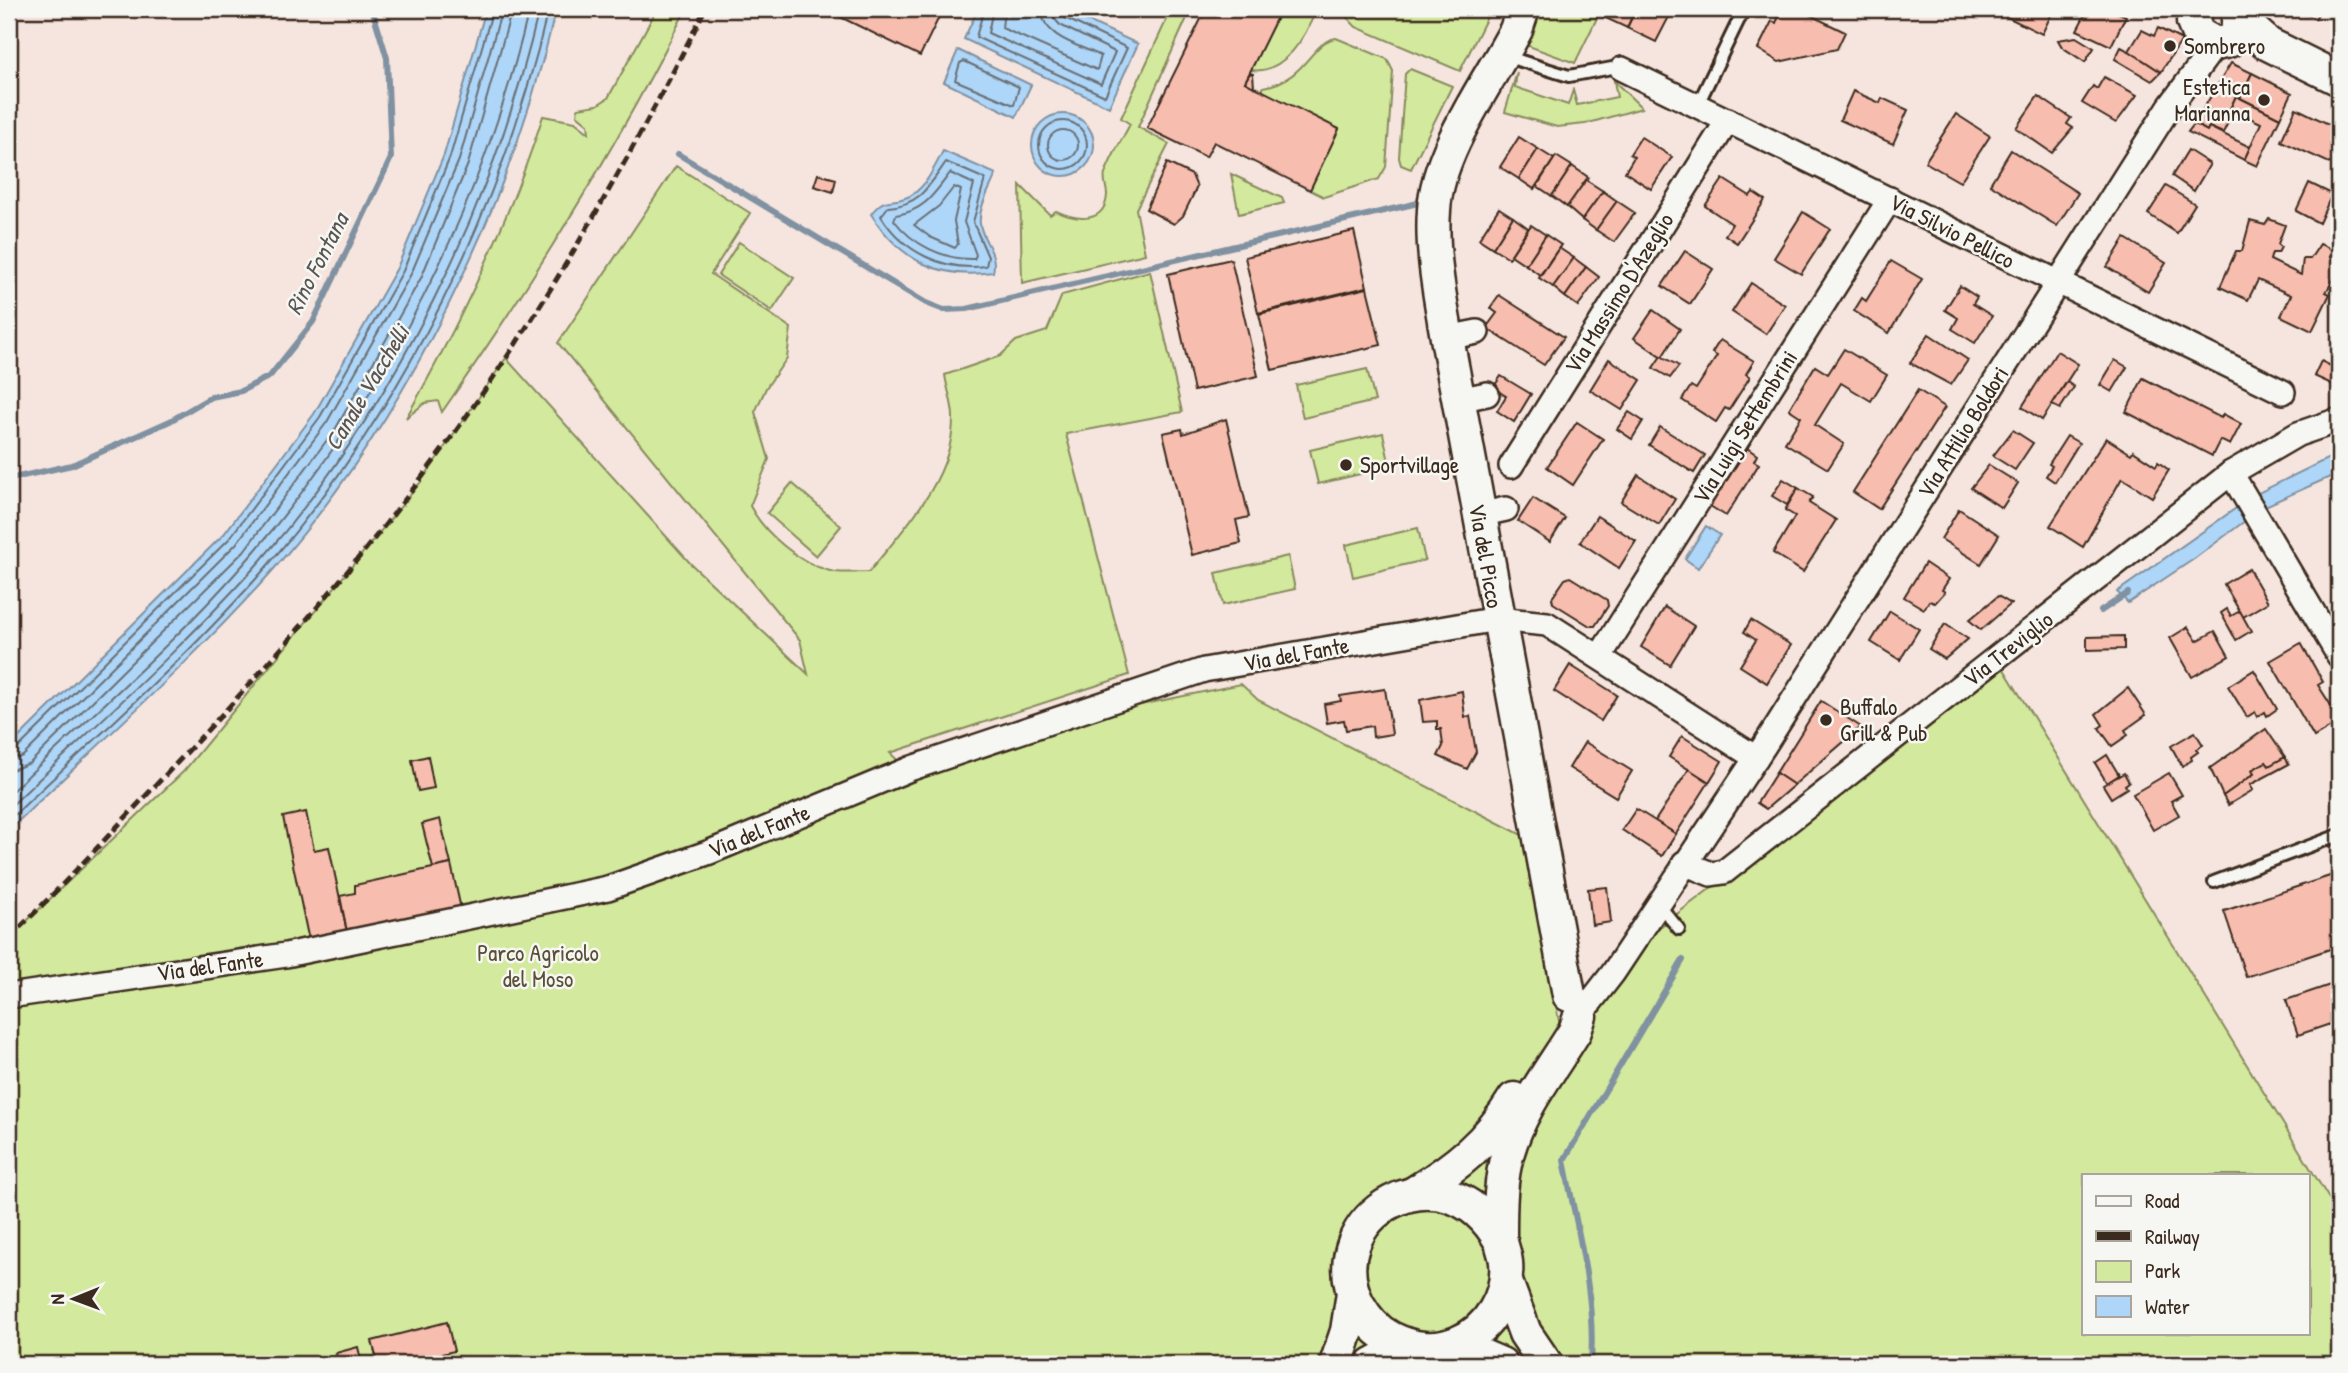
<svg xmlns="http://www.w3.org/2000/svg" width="2348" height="1373" font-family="'Patrick Hand',sans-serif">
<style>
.green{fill:#d3e99d;stroke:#878a5e;stroke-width:2;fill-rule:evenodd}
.water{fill:#aed6f8;stroke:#8091a1;stroke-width:2}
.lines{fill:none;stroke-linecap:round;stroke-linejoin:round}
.shore{stroke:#696f75;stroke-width:2}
.stream{stroke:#8091a1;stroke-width:6}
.building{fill:#f7bdaf;stroke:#3b2a1e;stroke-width:2}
.lane-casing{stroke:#3b2a1e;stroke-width:16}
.street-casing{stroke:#3b2a1e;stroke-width:28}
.secondary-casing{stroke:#3b2a1e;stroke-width:37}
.lane{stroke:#f6f6f2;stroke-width:10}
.street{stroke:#f6f6f2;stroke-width:23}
.secondary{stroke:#f6f6f2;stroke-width:32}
.rail{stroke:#3b2a1e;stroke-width:5;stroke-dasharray:10 5;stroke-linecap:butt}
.poi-dot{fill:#3b2a1e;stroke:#f6f6f2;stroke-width:2.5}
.labels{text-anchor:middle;stroke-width:5;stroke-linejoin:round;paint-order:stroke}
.poi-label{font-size:23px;fill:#3b2a1e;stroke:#f6f6f2;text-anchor:start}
.street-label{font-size:23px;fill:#3b2a1e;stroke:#f6f6f2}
.park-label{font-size:23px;fill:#595037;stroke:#f6f6f2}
.water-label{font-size:24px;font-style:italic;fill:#585554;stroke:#f6f6f2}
</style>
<rect width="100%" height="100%" fill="#f6e5de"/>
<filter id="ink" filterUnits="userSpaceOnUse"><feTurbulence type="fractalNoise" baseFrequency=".0143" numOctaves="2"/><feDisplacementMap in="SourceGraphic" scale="14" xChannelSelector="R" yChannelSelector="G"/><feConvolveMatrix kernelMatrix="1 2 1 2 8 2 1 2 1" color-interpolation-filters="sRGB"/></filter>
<g filter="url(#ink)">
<g class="green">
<path d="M657,9H686C616,150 532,283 442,412L438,401L425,403L406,418C461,321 509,222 543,116L575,122L589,133L588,124L577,115L578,108L597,105L608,98Z"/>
<path d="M1162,9H1191L1138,127L1169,144L1136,209L1145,254L1022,283L1020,185L1050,215L1056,211C1075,220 1105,225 1107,195C1107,188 1103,180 1105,174C1111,157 1122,140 1130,124L1121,118L1166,21Z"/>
<path d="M1281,9H1316C1307,35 1284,75 1251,70Z"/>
<polygon points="1339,9 1491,9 1460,71 1356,27"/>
<polygon points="1538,9 1597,9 1595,13 1599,14 1575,63 1523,44"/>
<path d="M1336,38L1387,59L1393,71L1386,167L1379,179L1324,197L1310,190L1339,129L1263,92V87C1307,80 1310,42 1336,38Z"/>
<polygon points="1410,69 1452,86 1411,169 1401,165 1399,158 1405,74"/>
<polygon points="1517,72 1515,87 1568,105 1573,90 1577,105 1617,97 1614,81 1642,108 1585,124 1557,127 1505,112"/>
<path d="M676,166L750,213L711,274L791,328L787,358L766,388L755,412L769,459L750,506C765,534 799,563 830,571C842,574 857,572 869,572C904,528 954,478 953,417C953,404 947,389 945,375L1000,356L1016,341L1047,331L1062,295L1150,271L1182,412L1066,434L1129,675L890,753L912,774L1064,721L1241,684L1258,700L1524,836L1565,1053L1652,933L2002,666L2339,1215V1364H9V938L184,771L420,483L506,358L691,564L808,674L800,640L558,343ZM2084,1175H2308V1333H2084Z"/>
<polygon points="1231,174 1282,198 1284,203 1239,214"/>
<polygon points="739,242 794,278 772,311 718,275"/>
<polygon points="1367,369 1375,401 1303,418 1296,385"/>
<polygon points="1383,433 1390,467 1318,484 1310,450"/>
<polygon points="792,483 841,526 816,556 767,513"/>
<polygon points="1418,528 1425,560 1353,577 1346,545"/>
<polygon points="1288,556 1295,589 1223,605 1216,573"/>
</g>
<g class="water">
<path d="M486,9H556C509,209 408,416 273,570C191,663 97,745 9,830V747L224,534L314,414L397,268L444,155Z"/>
<polygon points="978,9 1062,9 1138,44 1109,107 964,39"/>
<polygon points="958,50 1031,85 1016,117 944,82"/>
<circle cx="1063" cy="145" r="31"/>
<path d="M943,151L996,174C990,189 978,208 980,224C983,243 998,252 993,272C939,280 900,260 871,214C885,196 887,204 905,198C924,192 934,168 943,151Z"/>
<polygon points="2339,453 2339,473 2265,506 2194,559 2128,603 2117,592 2256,494"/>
<polygon points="1706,526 1720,535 1698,568 1685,559"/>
</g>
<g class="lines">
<g class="shore">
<polyline points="984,9 976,37 1105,96 1127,48 1065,18 1061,9"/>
<polyline points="993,9 988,33 1101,84 1115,52 1060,25 1053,17 1052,9"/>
<path d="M1004,9L1002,28L1097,70L1101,56C1079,45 1043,38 1041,9"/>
<polygon points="964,61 1019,87 1014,105 955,80 960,63"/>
<circle cx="1063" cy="145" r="24"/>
<circle cx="1063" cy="145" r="15"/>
<path d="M946,162L985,179L973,222L988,257L986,266C944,272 903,252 881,216L888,207C920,205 929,186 946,162Z"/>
<path d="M950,173L974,184L964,222L976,255L974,259C943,260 912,244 894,220L896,215C924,211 934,194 950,173Z"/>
<polygon points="954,187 961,190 954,221 958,244 955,248 930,237 914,225 939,206"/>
<polyline points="9,752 17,749 229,539 320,417 403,271 450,157 493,9"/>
<polyline points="9,760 23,756 236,544 327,422 411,274 459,160 502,9"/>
<polyline points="9,771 30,763 244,551 336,428 421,278 468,164 512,9"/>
<path d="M9,794C91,715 180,639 254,552C385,398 483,206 529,9"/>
<path d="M9,808C93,727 183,648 261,560C394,408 494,205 539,9"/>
<path d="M9,820C96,737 190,656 268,565C403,408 502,210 548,9"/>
</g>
<g class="stream">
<polyline points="678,154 926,303 944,310 967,309 1418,203"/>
<polyline points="9,479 72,465 170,421 211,397 241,391 270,376 313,322 391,158 387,58 372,9"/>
<polyline points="2101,611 2128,593"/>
<path d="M1591,1361C1596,1295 1576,1225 1564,1160L1683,960"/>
</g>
</g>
<g class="building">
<polygon points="824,9 943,9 920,56"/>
<polygon points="1206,9 1281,9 1245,82 1339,129 1310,190 1214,142 1206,157 1147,128"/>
<polygon points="1597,9 1622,9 1633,14 1627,28 1595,13"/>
<polygon points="1636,9 1673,9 1656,42 1627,28"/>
<polygon points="1782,9 1798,9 1845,32 1837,49 1779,62 1758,49 1772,21 1776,23"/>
<polygon points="2008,9 2054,9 2042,34 2005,16"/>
<polygon points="2088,9 2109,9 2126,16 2111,46 2077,30"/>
<polygon points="2300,9 2321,9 2315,19"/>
<polygon points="2158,28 2182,40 2161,72 2129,51 2142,30 2154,36"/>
<polygon points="2076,37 2094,48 2085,62 2062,47 2058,40"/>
<polygon points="2121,47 2129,51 2161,72 2152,81 2115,59"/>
<polygon points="2231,63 2252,73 2240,98 2236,96 2230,109 2234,110 2223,133 2209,127 2207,131 2194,124"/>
<polygon points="1250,73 1253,74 1254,87 1245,82"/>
<polygon points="2252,73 2292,93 2280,118 2240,98"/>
<polygon points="2104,77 2137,95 2116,123 2082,103 2093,86 2097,89"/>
<polygon points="1853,91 1880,103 1882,98 1908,110 1893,144 1840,120"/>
<polygon points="2038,96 2071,118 2067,124 2073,128 2052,153 2016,128"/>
<polygon points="2236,96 2280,118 2257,166 2244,160 2261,123 2230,109"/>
<polygon points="2296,108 2339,129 2339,159 2336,166 2281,141"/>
<polygon points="1956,114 1990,136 1960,182 1925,162"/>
<polygon points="2194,124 2207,131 2209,127 2250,147 2244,160 2188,132"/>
<polygon points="1519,137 1538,149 1519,179 1500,167"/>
<polygon points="1641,137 1672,157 1651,189 1625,172 1634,157 1630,154"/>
<polygon points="1538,149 1554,159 1534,189 1519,179"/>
<polygon points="2011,150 2078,193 2057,226 1990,184"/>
<polygon points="2188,150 2210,164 2194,191 2172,176"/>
<polygon points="1556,156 1572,166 1552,196 1537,186"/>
<polygon points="1167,163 1192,175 1197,187 1183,216 1174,224 1146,209"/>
<polygon points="1572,166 1588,177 1567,207 1552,196"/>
<polygon points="818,174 836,179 833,192 814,186"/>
<polygon points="1723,179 1750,196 1753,192 1765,200 1737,243 1725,235 1732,224 1705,206"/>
<polygon points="1586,180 1603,191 1582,220 1567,207"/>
<polygon points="2309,183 2332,194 2319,223 2296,211"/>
<polygon points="2166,186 2195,204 2177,233 2148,214"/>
<polygon points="1603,191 1617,201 1596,230 1582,220"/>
<polygon points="1617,201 1635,213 1614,242 1596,230"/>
<polygon points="1499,208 1513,217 1493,248 1479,239"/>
<polygon points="1803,212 1830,229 1801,274 1774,258"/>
<polygon points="1513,217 1528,228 1509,258 1493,248"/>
<polygon points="2269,219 2285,225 2278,244 2281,247 2278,253 2272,253 2270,260 2301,275 2303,259 2310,259 2320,244 2334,250 2330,257 2339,262 2339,271 2326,292 2330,294 2312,331 2281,316 2291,295 2258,280 2248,300 2220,287 2236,251 2242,251 2250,221 2265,225"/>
<polygon points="1531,225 1546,235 1526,265 1511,255"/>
<polygon points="1354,231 1367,287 1258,313 1245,257"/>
<polygon points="1546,235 1561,245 1540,275 1526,265"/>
<polygon points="2125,238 2166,263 2148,292 2107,267"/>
<polygon points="1559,248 1574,258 1553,287 1539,278"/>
<polygon points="1685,251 1713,269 1690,304 1662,286"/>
<polygon points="1574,258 1586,267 1565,297 1553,287"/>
<polygon points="1231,259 1258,376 1194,391 1168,274"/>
<polygon points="1891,261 1922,279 1889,333 1854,311 1862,298 1866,301"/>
<polygon points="1586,267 1599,277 1578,306 1565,297"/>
<polygon points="1751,283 1785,305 1766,334 1732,312"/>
<polygon points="1960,286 1977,297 1973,304 1992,316 1975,343 1952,329 1958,318 1945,310"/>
<polygon points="1367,288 1381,345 1272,370 1259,314"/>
<polygon points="1499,295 1564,337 1544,365 1486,328 1497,313 1490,308"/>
<polygon points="1653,310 1680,329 1662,357 1634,338"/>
<polygon points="1929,334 1968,360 1951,385 1910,363"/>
<polygon points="1720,340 1754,361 1746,374 1750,377 1729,410 1725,408 1716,422 1682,400 1691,386 1696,389 1717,356 1712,353"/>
<polygon points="1844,349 1887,375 1871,401 1841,383 1815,425 1844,444 1828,469 1785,443 1801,417 1789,409 1815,366 1828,374"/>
<polygon points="2057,351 2078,364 2042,420 2022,407"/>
<polygon points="1661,356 1679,366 1670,378 1653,368"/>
<polygon points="1609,359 1641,380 1622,410 1590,390"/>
<polygon points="2115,360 2127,367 2112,392 2100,385"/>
<polygon points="2321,361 2339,370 2336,386 2314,376"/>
<polygon points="1501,376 1531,394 1514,422 1497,411 1506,396 1493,388"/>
<polygon points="2143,378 2221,418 2223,414 2241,424 2230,445 2220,440 2212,456 2126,412"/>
<polygon points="2067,382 2074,387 2060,409 2052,405"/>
<polygon points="1918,390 1945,407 1879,509 1853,492"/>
<polygon points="1629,412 1643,421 1632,439 1617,429"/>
<polygon points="1226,419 1249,517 1236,520 1241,543 1192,555 1163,433 1182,429 1183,434"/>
<polygon points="1577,422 1603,439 1573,485 1547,467"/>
<polygon points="1660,427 1705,455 1694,473 1649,445"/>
<polygon points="2013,430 2033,443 2015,470 1993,456"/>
<polygon points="2067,436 2079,443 2055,482 2046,476 2052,466 2049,464"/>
<polygon points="2106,438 2131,454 2133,451 2156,466 2158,462 2169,470 2152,497 2122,478 2083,547 2050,526"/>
<polygon points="1747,448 1757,455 1754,461 1759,464 1726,516 1710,506"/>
<polygon points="1989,465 2018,483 2002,508 1971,488"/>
<polygon points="1638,475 1675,499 1659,525 1621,502"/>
<polygon points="1783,479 1798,488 1787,505 1772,496"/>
<polygon points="1798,488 1813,497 1809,503 1836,520 1803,572 1773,553 1795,516 1785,510"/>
<polygon points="1533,498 1565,518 1550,542 1518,521"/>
<polygon points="1959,509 1999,535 1981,564 1941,539"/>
<polygon points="1597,516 1636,541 1619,568 1580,542"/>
<polygon points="1925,563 1949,579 1942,590 1945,592 1935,603 1929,601 1924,609 1904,597"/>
<polygon points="2249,569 2268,602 2243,617 2224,584"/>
<polygon points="1570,577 1607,600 1608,606 1595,626 1590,626 1553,603 1552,598 1565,579"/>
<polygon points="1998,596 2011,604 1981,630 1969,620"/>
<polygon points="1665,607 1694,626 1670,665 1641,647"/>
<polygon points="2227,609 2231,616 2240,611 2251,631 2236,640 2221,613"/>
<polygon points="1890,611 1919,629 1900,660 1871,642"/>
<polygon points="1751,620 1791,645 1767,683 1740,666 1756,640 1744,632"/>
<polygon points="1945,624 1968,639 1945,659 1929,649"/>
<polygon points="2188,627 2197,641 2215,631 2229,656 2192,677 2170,638"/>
<polygon points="2124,636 2124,649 2087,650 2087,637"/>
<polygon points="2301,643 2323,682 2318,685 2339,718 2339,722 2314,737 2270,661"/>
<polygon points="1570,665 1617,695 1601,721 1554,691"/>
<polygon points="2254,670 2277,709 2267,716 2265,712 2257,717 2255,712 2247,717 2228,686"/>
<polygon points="2128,688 2146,715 2125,730 2128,735 2112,746 2099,728 2103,725 2096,714"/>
<polygon points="1385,689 1392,734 1373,737 1372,726 1346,730 1344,720 1327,723 1324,704 1341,701 1340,696"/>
<polygon points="1462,691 1465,717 1470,716 1476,752 1467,769 1438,756 1443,746 1441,729 1437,729 1437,721 1423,722 1420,700"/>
<polygon points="1821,701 1861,727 1794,785 1776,773"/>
<polygon points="2266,729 2285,757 2269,766 2266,762 2252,770 2254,774 2223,796 2210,768"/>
<polygon points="2195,732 2203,745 2196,749 2198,752 2191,757 2192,760 2182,766 2171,746"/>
<polygon points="1682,736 1722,761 1709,782 1669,757"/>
<polygon points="1585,742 1632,771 1616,797 1569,768"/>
<polygon points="2107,755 2119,775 2107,783 2095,763"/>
<polygon points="428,756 434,788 418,791 412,760"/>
<polygon points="2285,757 2289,764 2250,785 2253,790 2228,805 2223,796 2254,774 2252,770 2266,762 2269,766"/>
<polygon points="1689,769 1709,782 1676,834 1655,821"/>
<polygon points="1776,773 1794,785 1766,809 1757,803"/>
<polygon points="2124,773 2129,782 2125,785 2127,788 2111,798 2103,785"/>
<polygon points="2169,773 2182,795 2171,801 2179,815 2153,830 2133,794"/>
<polygon points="1636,809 1676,834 1662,856 1622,830"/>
<polygon points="306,812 314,850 329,847 347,932 309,941 283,817"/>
<polygon points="440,819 451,864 433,868 422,824"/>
<polygon points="451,864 461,909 347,932 340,896 355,893 355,885"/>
<polygon points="2339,873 2339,946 2246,977 2224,911"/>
<polygon points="1607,887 1611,922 1592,925 1588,889"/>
<polygon points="2339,982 2339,1021 2298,1035 2286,1000"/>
<polygon points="447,1322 454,1351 401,1364 378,1364 372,1341"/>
<polygon points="358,1347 362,1364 338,1364 336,1353"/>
</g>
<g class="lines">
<defs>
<g id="lane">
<polyline points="1505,56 1569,76 1612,68"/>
<polyline points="1698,104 1744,9"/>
<polyline points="2214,882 2339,835"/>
<polyline points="1659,905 1679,929"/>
</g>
<g id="street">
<polyline points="1622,69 2283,392"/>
<polyline points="1447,338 1477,332"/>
<polyline points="1458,400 1487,394"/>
<polyline points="1511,466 1728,120"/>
<polyline points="2231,473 2339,656"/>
<polyline points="1479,515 1506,509"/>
<polyline points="1600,656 1890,199"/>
<polyline points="1684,863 1711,874 1724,872 2231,473 2298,434 2339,420"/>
<polyline points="9,996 286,955 608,888 710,852 912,768 1204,670 1497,619 1547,624 1756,758"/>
<polyline points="1582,1013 1613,973 1764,746 2170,106 2216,44"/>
</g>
<g id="secondary">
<path d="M1523,9L1516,30C1489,82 1437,151 1434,210C1431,252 1440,297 1447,338L1569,995"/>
<polyline points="2196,9 2193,22 2198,34 2216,44 2229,41 2238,32 2238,9"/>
<polyline points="2240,19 2268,44 2339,79"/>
<path d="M1414,1193C1456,1167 1488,1142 1514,1099"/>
<path d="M1500,1240C1443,1140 1315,1217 1358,1304C1366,1318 1376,1331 1391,1338C1413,1349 1434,1352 1457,1343C1489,1330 1509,1296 1506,1262C1505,1253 1501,1245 1500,1236C1500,1208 1500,1179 1508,1152C1520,1109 1552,1069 1575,1031L1580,1016"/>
<polyline points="1506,1282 1525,1333 1546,1364"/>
<polyline points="1445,1347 1480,1355 1501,1364"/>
<polyline points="1336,1364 1347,1331 1353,1293"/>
<polyline points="1373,1364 1406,1346"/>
</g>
</defs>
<use href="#lane" class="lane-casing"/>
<use href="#street" class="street-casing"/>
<use href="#secondary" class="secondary-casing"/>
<use href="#lane" class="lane"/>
<use href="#street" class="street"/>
<use href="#secondary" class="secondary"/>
<path class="rail" d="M9,938C60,889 107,837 155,786C270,665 380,541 475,404C560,283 639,141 705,9"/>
</g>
</g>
<g class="poi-dot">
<circle cx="2170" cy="46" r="7"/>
<circle cx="2264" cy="100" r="7"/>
<circle cx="1346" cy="465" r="7"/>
<circle cx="1826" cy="720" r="7"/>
</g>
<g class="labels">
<g class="poi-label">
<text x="2184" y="54">Sombrero</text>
<text x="2250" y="95" text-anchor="end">Estetica<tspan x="2250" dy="26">Marianna</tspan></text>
<text x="1360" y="473">Sportvillage</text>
<text x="1840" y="715">Buffalo<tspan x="1840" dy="26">Grill &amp; Pub</tspan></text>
</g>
<g class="street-label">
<text transform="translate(1952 231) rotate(27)" y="8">Via Silvio Pellico</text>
<text transform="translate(1619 293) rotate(-58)" y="8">Via Massimo D'Azeglio</text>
<text transform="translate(1745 427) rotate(-58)" y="8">Via Luigi Settembrini</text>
<text transform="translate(1963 432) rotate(-58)" y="8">Via Attilio Boldori</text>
<text transform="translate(1486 556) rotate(80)" y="8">Via del Picco</text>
<text transform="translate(2008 649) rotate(-38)" y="8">Via Treviglio</text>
<text transform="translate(1296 654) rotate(-10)" y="8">Via del Fante</text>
<text transform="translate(759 831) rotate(-22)" y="8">Via del Fante</text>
<text transform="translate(210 966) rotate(-8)" y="8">Via del Fante</text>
</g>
<g class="park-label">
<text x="538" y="961">Parco Agricolo<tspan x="538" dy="26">del Moso</tspan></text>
</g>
<g class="water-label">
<text transform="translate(317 264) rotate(-63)" y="8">Rino Fontana</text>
<text transform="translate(367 388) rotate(-59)" y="8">Canale Vacchelli</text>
</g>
</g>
<rect width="2348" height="1373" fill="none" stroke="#f6f6f2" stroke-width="35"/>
<rect x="18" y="18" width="2313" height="1338" fill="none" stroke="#3b2a1e" stroke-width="2.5" filter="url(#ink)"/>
<rect x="2082" y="1174" width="228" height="161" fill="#f6f6f2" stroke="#aba49d" stroke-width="2"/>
<rect x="2096" y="1196" width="35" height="10" fill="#f6f6f2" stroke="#aba49d" stroke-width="2"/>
<text x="2145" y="1208" font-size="21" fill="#3b2a1e">Road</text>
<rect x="2096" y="1231" width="35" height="10" fill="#3b2a1e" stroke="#aba49d" stroke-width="2"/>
<text x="2145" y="1244" font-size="21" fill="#3b2a1e">Railway</text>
<rect x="2096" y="1261" width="35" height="21" fill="#d3e99d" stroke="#aba49d" stroke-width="2"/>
<text x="2145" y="1278" font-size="21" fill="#3b2a1e">Park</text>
<rect x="2096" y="1296" width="35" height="21" fill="#aed6f8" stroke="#aba49d" stroke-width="2"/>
<text x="2145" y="1314" font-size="21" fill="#3b2a1e">Water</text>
<g transform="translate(74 1299) rotate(269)" stroke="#f6f6f2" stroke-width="5" paint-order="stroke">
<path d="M0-5L12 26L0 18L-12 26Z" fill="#3b2a1e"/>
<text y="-10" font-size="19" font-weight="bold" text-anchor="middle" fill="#3b2a1e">N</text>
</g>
</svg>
